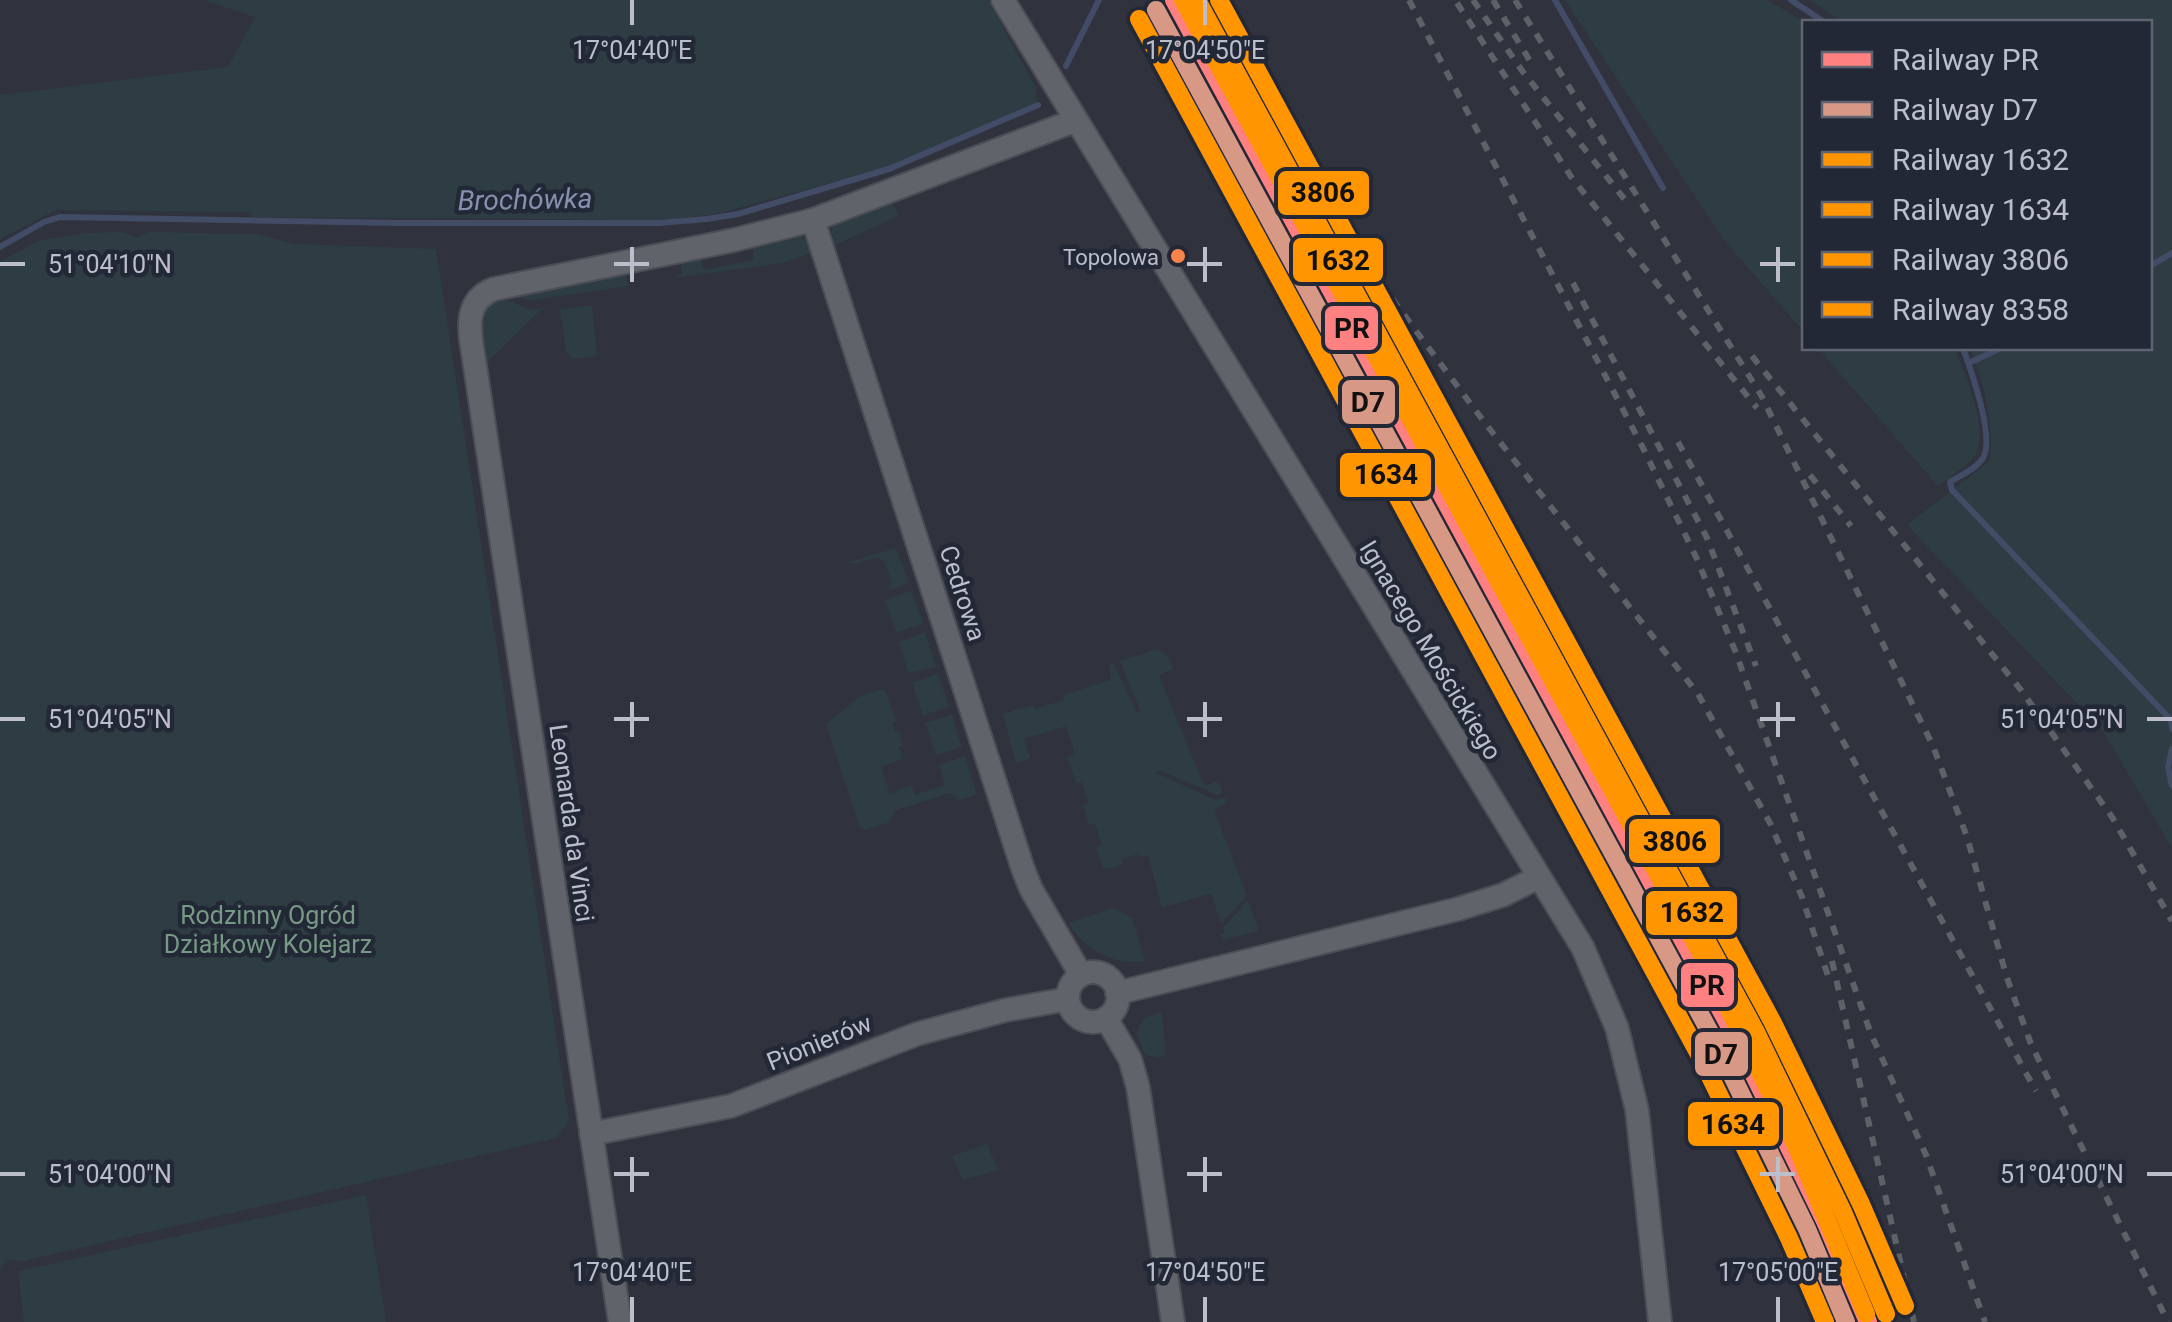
<svg xmlns="http://www.w3.org/2000/svg" width="2172" height="1322" font-family="Roboto,sans-serif">
<style>
.green{fill:#2e3d43}
.lines{fill:none;stroke-linecap:round;stroke-linejoin:round}
.stream{stroke:#424c66;stroke-width:6}
.minor-casing{stroke:#4c4e56;stroke-width:26}
.minor{stroke:#60636a;stroke-width:22}
.rail{stroke:#5f6168;stroke-width:6;stroke-dasharray:10 10;stroke-linecap:butt}
.rail-1-casing{stroke:#232837;stroke-width:25}
.rail-2-casing{stroke:#232837;stroke-width:25}
.rail-3-casing{stroke:#232837;stroke-width:25}
.rail-4-casing{stroke:#232837;stroke-width:25}
.rail-5-casing{stroke:#232837;stroke-width:25}
.rail-6-casing{stroke:#232837;stroke-width:25}
.rail-1{stroke:#ff8080;stroke-width:18}
.rail-2{stroke:#d89886;stroke-width:18}
.rail-3{stroke:#ff9500;stroke-width:18}
.rail-4{stroke:#ff9500;stroke-width:18}
.rail-5{stroke:#ff9500;stroke-width:18}
.rail-6{stroke:#ff9500;stroke-width:18}
.ticks{fill:none;stroke:#bcbfcb;stroke-width:4}
.bus-dot{fill:#f8844c;stroke:#232837;stroke-width:4}
.labels{text-anchor:middle;stroke-width:9;stroke-linejoin:round;paint-order:stroke}
.bus-label{font-size:22px;fill:#bcbfcb;stroke:#232837;text-anchor:end}
.street-label{font-size:25px;fill:#bcbfcb;stroke:#232837}
.park-label{font-size:25px;fill:#769a84;stroke:#232837}
.water-label{font-size:28px;font-style:italic;fill:#8691af;stroke:#232837}
.ticks-label{font-size:25px;text-anchor:middle;fill:#bcbfcb;stroke:#232837;stroke-width:9;stroke-linejoin:round;paint-order:stroke}
.line-badge{stroke:#232837;stroke-width:4}
.pale-badge-label{font-size:28px;text-anchor:middle;font-weight:bold;fill:#111}
</style>
<rect width="100%" height="100%" fill="#30333d"/>
<g class="green">
<polygon points="204,0 988,0 1036,88 1037,102 885,168 720,213 667,220 252,217 251,212 56,210 0,239 0,95 228,67 255,17"/>
<polygon points="1565,0 1768,0 1804,23 1804,332 1724,240"/>
<path d="M1811,0H2172V848L2103,731L1907,525L1990,461C1994,422 1984,384 1970,348H2150V22H1843Z"/>
<polygon points="891,203 899,215 829,248 832,227 837,222"/>
<polygon points="121,232 139,238 148,232 257,234 294,244 436,249 569,1121 556,1138 23,1261 6,1260 0,1270 0,262 38,241 84,233"/>
<polygon points="792,235 802,237 814,252 782,263 673,278 682,274 680,260 700,256 704,270 753,260 753,246"/>
<polygon points="625,271 628,286 530,300 510,294"/>
<polygon points="498,296 531,310 543,308 483,366 478,330 483,304"/>
<polygon points="592,305 597,356 572,359 566,350 560,310"/>
<path d="M1818,348H1954C1964,371 1991,432 1975,455C1967,467 1949,476 1938,486Z"/>
<polygon points="896,548 909,583 889,590 892,582 884,561 877,557 853,564 849,562"/>
<polygon points="911,591 923,624 896,632 885,600"/>
<polygon points="925,632 936,667 909,673 899,642"/>
<polygon points="1158,649 1168,656 1173,669 1159,675 1204,786 1218,781 1223,792 1217,795 1160,770 1155,773 1216,800 1226,798 1227,802 1214,810 1247,896 1221,923 1211,893 1162,908 1148,855 1139,857 1138,854 1122,859 1123,864 1107,869 1103,867 1096,847 1102,844 1095,823 1089,825 1083,805 1088,802 1082,782 1076,783 1067,757 1075,754 1066,726 1024,739 1030,758 1016,763 1003,714 1033,705 1035,709 1064,700 1063,695 1111,680 1109,665 1113,663 1137,713 1141,712 1120,661"/>
<polygon points="938,674 949,707 923,715 912,683"/>
<polygon points="882,689 885,691 896,721 892,723 895,732 899,732 903,746 899,747 903,759 881,767 890,794 911,785 915,795 945,785 939,765 965,756 977,795 958,800 950,793 894,811 890,822 864,830 860,828 826,724 861,696"/>
<polygon points="952,715 962,747 936,755 925,723"/>
<polygon points="1248,900 1259,931 1222,940 1220,935 1225,933 1223,928"/>
<path d="M1113,908L1132,918L1145,961C1119,968 1080,947 1069,923Z"/>
<polygon points="1162,1012 1166,1055 1158,1058 1145,1054 1136,1032 1145,1018"/>
<polygon points="987,1144 998,1170 963,1180 952,1156"/>
<polygon points="366,1195 386,1322 24,1322 18,1271"/>
</g>
<g class="lines">
<g class="stream">
<polyline points="1555,0 1663,188"/>
<polyline points="1791,0 1824,22"/>
<polyline points="1066,66 1099,0"/>
<polyline points="0,247 44,222 60,217 402,223 659,223 707,219 738,214 889,169 1038,105"/>
<polyline points="2150,266 2172,253"/>
<path d="M1963,348C1971,370 1995,437 1983,458C1976,469 1961,475 1950,482L1952,490L2171,720L2172,729"/>
<polyline points="1969,363 2001,348"/>
<polyline points="2172,749 2168,767 2172,786"/>
</g>
<defs>
<g id="minor">
<polyline points="1003,0 1583,948 1617,1028 1637,1110 1660,1322"/>
<polyline points="813,220 1023,869 1031,889 1081,975"/>
<circle cx="1093" cy="997" r="25"/>
<polyline points="1117,993 1458,909 1503,895 1539,877"/>
<polyline points="1106,1018 1130,1059 1138,1087 1173,1322"/>
<polyline points="591,1134 731,1106 917,1034 1006,1010 1068,999"/>
<path d="M620,1322L475,366C471,337 460,302 494,289L734,240L813,220L1074,121"/>
</g>
</defs>
<use href="#minor" class="minor-casing"/>
<use href="#minor" class="minor"/>
<g class="rail">
<polyline points="1192,0 1278,141 1324,208 1485,423 1698,694 1770,823 1802,897 1829,979"/>
<polyline points="1409,0 1643,448 1697,559 1736,653 1871,1034 1926,1155 1985,1322"/>
<polyline points="1473,0 1523,72 1626,201"/>
<polyline points="1493,0 1530,61"/>
<polyline points="1515,0 1761,395 1933,746 1967,837 2007,978 2031,1044 2168,1322"/>
<polyline points="1457,3 1572,178 1757,408"/>
<polyline points="1573,283 1707,538 1756,666"/>
<polyline points="1752,356 2021,690 2112,817 2172,921"/>
<polyline points="1678,442 2036,1091"/>
<polyline points="1810,475 1851,526"/>
<polyline points="1832,961 1914,1322"/>
</g>
<defs>
<polyline id="rail-1" points="1174,0 1737,1040 1825,1221 1868,1322"/>
<polyline id="rail-2" points="1156,10 1719,1049 1807,1229 1846,1322"/>
<polyline id="rail-3" points="1197,0 1755,1030 1843,1212 1886,1314"/>
<polyline id="rail-4" points="1139,19 1701,1058 1789,1238 1825,1322"/>
<polyline id="rail-5" points="1219,0 1772,1021 1861,1204 1905,1306"/>
<polyline id="rail-6" points="1183,0 1703,957 1795,1143 1866,1314"/>
</defs>
<use href="#rail-1" class="rail-1-casing"/>
<use href="#rail-2" class="rail-2-casing"/>
<use href="#rail-3" class="rail-3-casing"/>
<use href="#rail-4" class="rail-4-casing"/>
<use href="#rail-5" class="rail-5-casing"/>
<use href="#rail-6" class="rail-6-casing"/>
<use href="#rail-1" class="rail-1"/>
<use href="#rail-2" class="rail-2"/>
<use href="#rail-3" class="rail-3"/>
<use href="#rail-4" class="rail-4"/>
<use href="#rail-5" class="rail-5"/>
<use href="#rail-6" class="rail-6"/>
</g>
<path class="ticks" d="M632,0V25M1205,0V25M632,247V282M1205,247V282M1778,247V282M0,264H25M614,264H649M1187,264H1222M1760,264H1795M632,702V737M1205,702V737M1778,702V737M0,719H25M614,719H649M1187,719H1222M1760,719H1795M2147,719H2172M632,1157V1192M1205,1157V1192M1778,1157V1192M0,1174H25M614,1174H649M1187,1174H1222M1760,1174H1795M2147,1174H2172M632,1297V1322M1205,1297V1322M1778,1297V1322"/>
<circle class="bus-dot" cx="1178" cy="256" r="9"/>
<g class="labels">
<g class="bus-label">
<text x="1159" y="265">Topolowa</text>
</g>
<g class="street-label">
<text transform="translate(963 593) rotate(72)" y="9">Cedrowa</text>
<text transform="translate(1431 650) rotate(59)" y="9">Ignacego Mościckiego</text>
<text transform="translate(572 823) rotate(82)" y="9">Leonarda da Vinci</text>
<text transform="translate(819 1042) rotate(-22)" y="9">Pionierów</text>
</g>
<g class="park-label">
<text x="268" y="924">Rodzinny Ogród<tspan x="268" dy="29">Działkowy Kolejarz</tspan></text>
</g>
<g class="water-label">
<text transform="translate(525 199) rotate(-1)" y="10">Brochówka</text>
</g>
</g>
<g class="ticks-label">
<text x="632" y="59">17°04'40"E</text>
<text x="1205" y="59">17°04'50"E</text>
<text x="110" y="273">51°04'10"N</text>
<text x="110" y="728">51°04'05"N</text>
<text x="2062" y="728">51°04'05"N</text>
<text x="110" y="1183">51°04'00"N</text>
<text x="2062" y="1183">51°04'00"N</text>
<text x="632" y="1281">17°04'40"E</text>
<text x="1205" y="1281">17°04'50"E</text>
<text x="1778" y="1281">17°05'00"E</text>
</g>
<g class="line-badge">
<rect x="1276" y="169" width="95" height="48" rx="10" fill="#ff9500"/>
<rect x="1291" y="236" width="94" height="48" rx="10" fill="#ff9500"/>
<rect x="1323" y="304" width="57" height="48" rx="10" fill="#ff8080"/>
<rect x="1340" y="378" width="57" height="48" rx="10" fill="#d89886"/>
<rect x="1338" y="451" width="95" height="48" rx="10" fill="#ff9500"/>
<rect x="1627" y="817" width="95" height="48" rx="10" fill="#ff9500"/>
<rect x="1644" y="889" width="95" height="48" rx="10" fill="#ff9500"/>
<rect x="1679" y="961" width="57" height="48" rx="10" fill="#ff8080"/>
<rect x="1693" y="1030" width="57" height="48" rx="10" fill="#d89886"/>
<rect x="1686" y="1100" width="95" height="48" rx="10" fill="#ff9500"/>
</g>
<g class="pale-badge-label">
<text x="1323" y="202">3806</text>
<text x="1338" y="270">1632</text>
<text x="1352" y="338">PR</text>
<text x="1368" y="412">D7</text>
<text x="1386" y="484">1634</text>
<text x="1675" y="851">3806</text>
<text x="1692" y="922">1632</text>
<text x="1707" y="995">PR</text>
<text x="1721" y="1064">D7</text>
<text x="1733" y="1134">1634</text>
</g>
<rect x="1802" y="20" width="350" height="330" fill="#232837" stroke="#606472" stroke-width="2.5"/>
<rect x="1822" y="52" width="50" height="15" fill="#ff8080" stroke="#606472" stroke-width="2.5"/>
<text x="1892" y="70" font-size="30" fill="#bcbfcb">Railway PR</text>
<rect x="1822" y="102" width="50" height="15" fill="#d89886" stroke="#606472" stroke-width="2.5"/>
<text x="1892" y="120" font-size="30" fill="#bcbfcb">Railway D7</text>
<rect x="1822" y="152" width="50" height="15" fill="#ff9500" stroke="#606472" stroke-width="2.5"/>
<text x="1892" y="170" font-size="30" fill="#bcbfcb">Railway 1632</text>
<rect x="1822" y="202" width="50" height="15" fill="#ff9500" stroke="#606472" stroke-width="2.5"/>
<text x="1892" y="220" font-size="30" fill="#bcbfcb">Railway 1634</text>
<rect x="1822" y="252" width="50" height="15" fill="#ff9500" stroke="#606472" stroke-width="2.5"/>
<text x="1892" y="270" font-size="30" fill="#bcbfcb">Railway 3806</text>
<rect x="1822" y="302" width="50" height="15" fill="#ff9500" stroke="#606472" stroke-width="2.5"/>
<text x="1892" y="320" font-size="30" fill="#bcbfcb">Railway 8358</text>
</svg>
